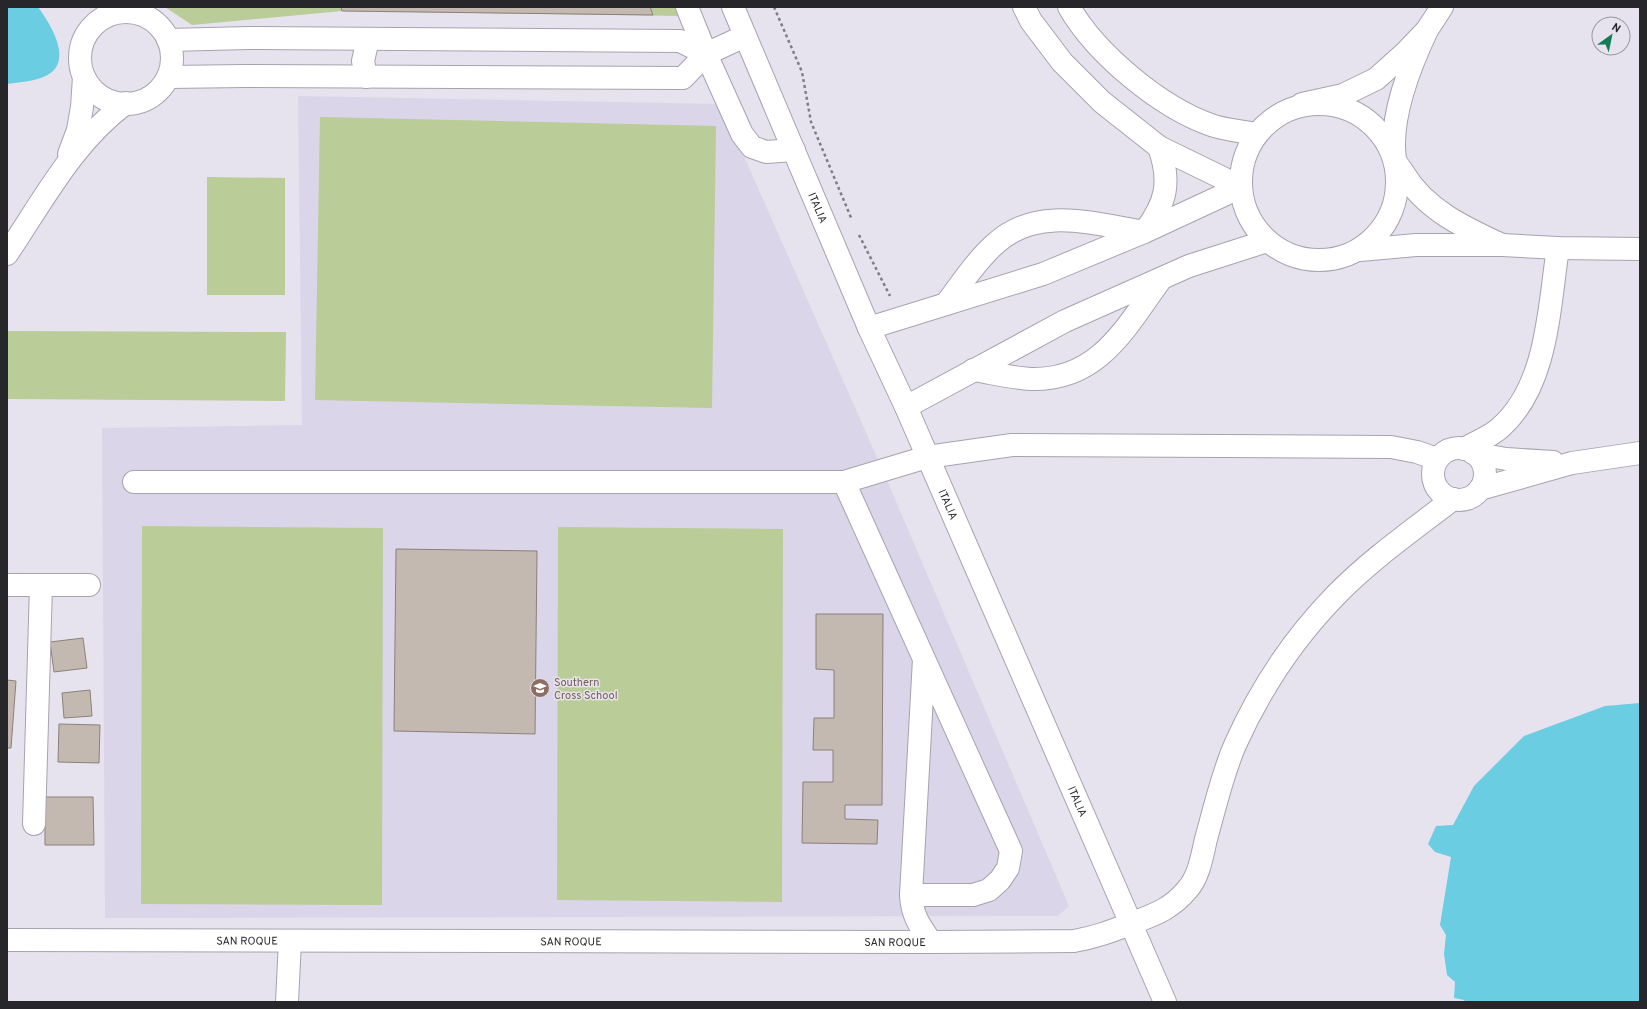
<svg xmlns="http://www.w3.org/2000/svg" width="1647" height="1009" font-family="Overpass,sans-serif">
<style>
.built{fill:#dad5e8}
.green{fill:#bacc98}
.water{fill:#6acde2}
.building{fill:#c4b9b1;stroke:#8b817a}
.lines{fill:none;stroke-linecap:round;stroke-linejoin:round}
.minor-casing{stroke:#a6a3af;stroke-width:24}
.path{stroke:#7f7d85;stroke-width:2.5;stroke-dasharray:3 3;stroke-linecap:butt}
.minor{stroke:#fff;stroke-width:22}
.labels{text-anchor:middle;stroke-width:3;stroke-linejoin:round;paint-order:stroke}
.street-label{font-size:11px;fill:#27262b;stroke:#e6e3ef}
.education-label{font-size:11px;fill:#785e54;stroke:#e6e3ef;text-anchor:start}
</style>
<rect width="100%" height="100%" fill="#e6e3ef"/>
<polygon class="built" points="298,96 721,104 883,471 1069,906 1058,916 105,918 102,428 302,425"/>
<g class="green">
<polygon points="165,7 679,7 683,16 342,11 192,25"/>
<polygon points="320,117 716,126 712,408 315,400"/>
<polygon points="207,177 285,178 285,295 207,295"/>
<polygon points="7,331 286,332 285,401 7,399"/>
<polygon points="142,526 383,528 382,905 141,904"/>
<polygon points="558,527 783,529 782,902 557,900"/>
</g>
<g class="water">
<path d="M7,7H38C49,22 71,56 52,72C41,81 21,82 7,84Z"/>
<polygon points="1640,703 1640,1002 1465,1002 1464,1000 1454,998 1455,982 1447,975 1444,954 1446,935 1440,925 1451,857 1435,852 1428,844 1436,826 1453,825 1474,786 1524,736 1605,706"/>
</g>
<g class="building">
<polygon points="341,7 650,7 653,15 342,11"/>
<polygon points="396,549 537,551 535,734 394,731"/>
<polygon points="816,614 883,614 882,805 845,805 845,819 878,820 877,844 802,843 803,782 833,782 833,750 813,750 814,718 834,718 834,670 816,669"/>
<polygon points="83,638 87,668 54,672 50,642"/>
<polygon points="7,680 16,681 11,748 7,748"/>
<polygon points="90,690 92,716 64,718 62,693"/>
<polygon points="59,724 100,725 99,763 58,762"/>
<polygon points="45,797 93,797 94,845 45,845"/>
</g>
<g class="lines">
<defs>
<g id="minor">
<polyline points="687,7 706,54 742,134 752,147 766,152 794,150"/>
<path id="s1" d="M733,7L869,328L906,407L1165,1002"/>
<path d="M1069,7C1096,54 1160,107 1211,125C1225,130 1242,131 1256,134"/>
<circle cx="126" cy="58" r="46"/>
<polyline points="1427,30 1442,7"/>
<polyline points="168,40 249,38 680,41 706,54"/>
<polyline points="168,77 245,76 683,78 706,54 745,36"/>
<polyline points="366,77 363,61 368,39"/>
<circle cx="1319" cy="182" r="78"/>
<path d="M1302,104L1343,95L1376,79L1404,54L1427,30C1410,66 1389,117 1395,159C1396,164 1402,170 1404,174C1426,210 1465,228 1502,245H1416L1360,250"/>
<polyline points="69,154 78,130 82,107 84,77"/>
<polyline points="1502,245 1558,248 1640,249"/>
<path d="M7,254C43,201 73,142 126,103"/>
<path d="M946,304C961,284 976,261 995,244C1037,205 1094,224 1144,232C1167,203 1171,181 1159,147"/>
<polyline points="869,328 1043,274 1144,232 1241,187 1159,147 1102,102 1062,62 1031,21 1024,7"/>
<path d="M973,370C992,373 1012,378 1031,379C1099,381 1126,327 1161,279"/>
<polyline points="906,407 1065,321 1189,266 1267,241"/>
<circle cx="1459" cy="474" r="26"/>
<path d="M1464,449C1476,442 1492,436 1501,427C1548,385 1549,306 1558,248"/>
<polyline points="1473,453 1506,459 1553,462"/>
<polyline points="134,482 844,482 927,457 1012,445 1391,447 1417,452 1437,459"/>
<polyline points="844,482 1011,851 1008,868 1000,880 989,890 973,895 911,895 924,659"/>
<polyline points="1480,489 1572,463 1640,453"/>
<polyline points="7,585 89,585"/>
<polyline points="34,824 41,585"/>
<path d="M911,895C912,916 920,926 931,942"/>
<path id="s2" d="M7,940L931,942L1074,941C1096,937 1109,932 1130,924C1153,915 1170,910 1187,890C1199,877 1202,856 1206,839C1215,807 1222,775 1235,745C1260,689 1294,638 1336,595C1371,559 1413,530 1453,499"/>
<polyline points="287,1002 290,941"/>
</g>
</defs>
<use href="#minor" class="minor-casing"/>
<g class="path">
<polyline points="774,7 802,72 811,122 852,220"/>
<polyline points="859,235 890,296"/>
</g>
<use href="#minor" class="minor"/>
</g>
<defs>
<symbol id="school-disc" viewBox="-11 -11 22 22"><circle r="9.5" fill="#8d6e63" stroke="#e6e3ef"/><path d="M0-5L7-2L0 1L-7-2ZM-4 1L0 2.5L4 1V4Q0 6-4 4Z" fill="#fff"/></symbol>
</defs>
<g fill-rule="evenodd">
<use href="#school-disc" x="529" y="677" width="22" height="22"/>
</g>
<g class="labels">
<g class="street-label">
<text dy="4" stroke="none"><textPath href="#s1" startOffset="218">ITALIA</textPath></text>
<text dy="4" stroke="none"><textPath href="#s1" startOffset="542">ITALIA</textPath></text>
<text dy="4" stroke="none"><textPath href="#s1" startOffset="866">ITALIA</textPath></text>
<text dy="4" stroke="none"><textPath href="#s2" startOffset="240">SAN ROQUE</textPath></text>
<text dy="4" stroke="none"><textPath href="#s2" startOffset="564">SAN ROQUE</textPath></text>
<text dy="4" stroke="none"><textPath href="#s2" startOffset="888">SAN ROQUE</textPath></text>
</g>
<g class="education-label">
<text x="554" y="686">Southern<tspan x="554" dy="13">Cross School</tspan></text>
</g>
</g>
<rect width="1647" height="1009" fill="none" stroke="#27262b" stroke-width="16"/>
<g transform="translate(1611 36) rotate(33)"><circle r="19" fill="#e6e3ef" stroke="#9a97a1"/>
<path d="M0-3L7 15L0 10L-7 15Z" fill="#147b55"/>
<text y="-6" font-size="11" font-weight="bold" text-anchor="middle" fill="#27262b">N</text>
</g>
</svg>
